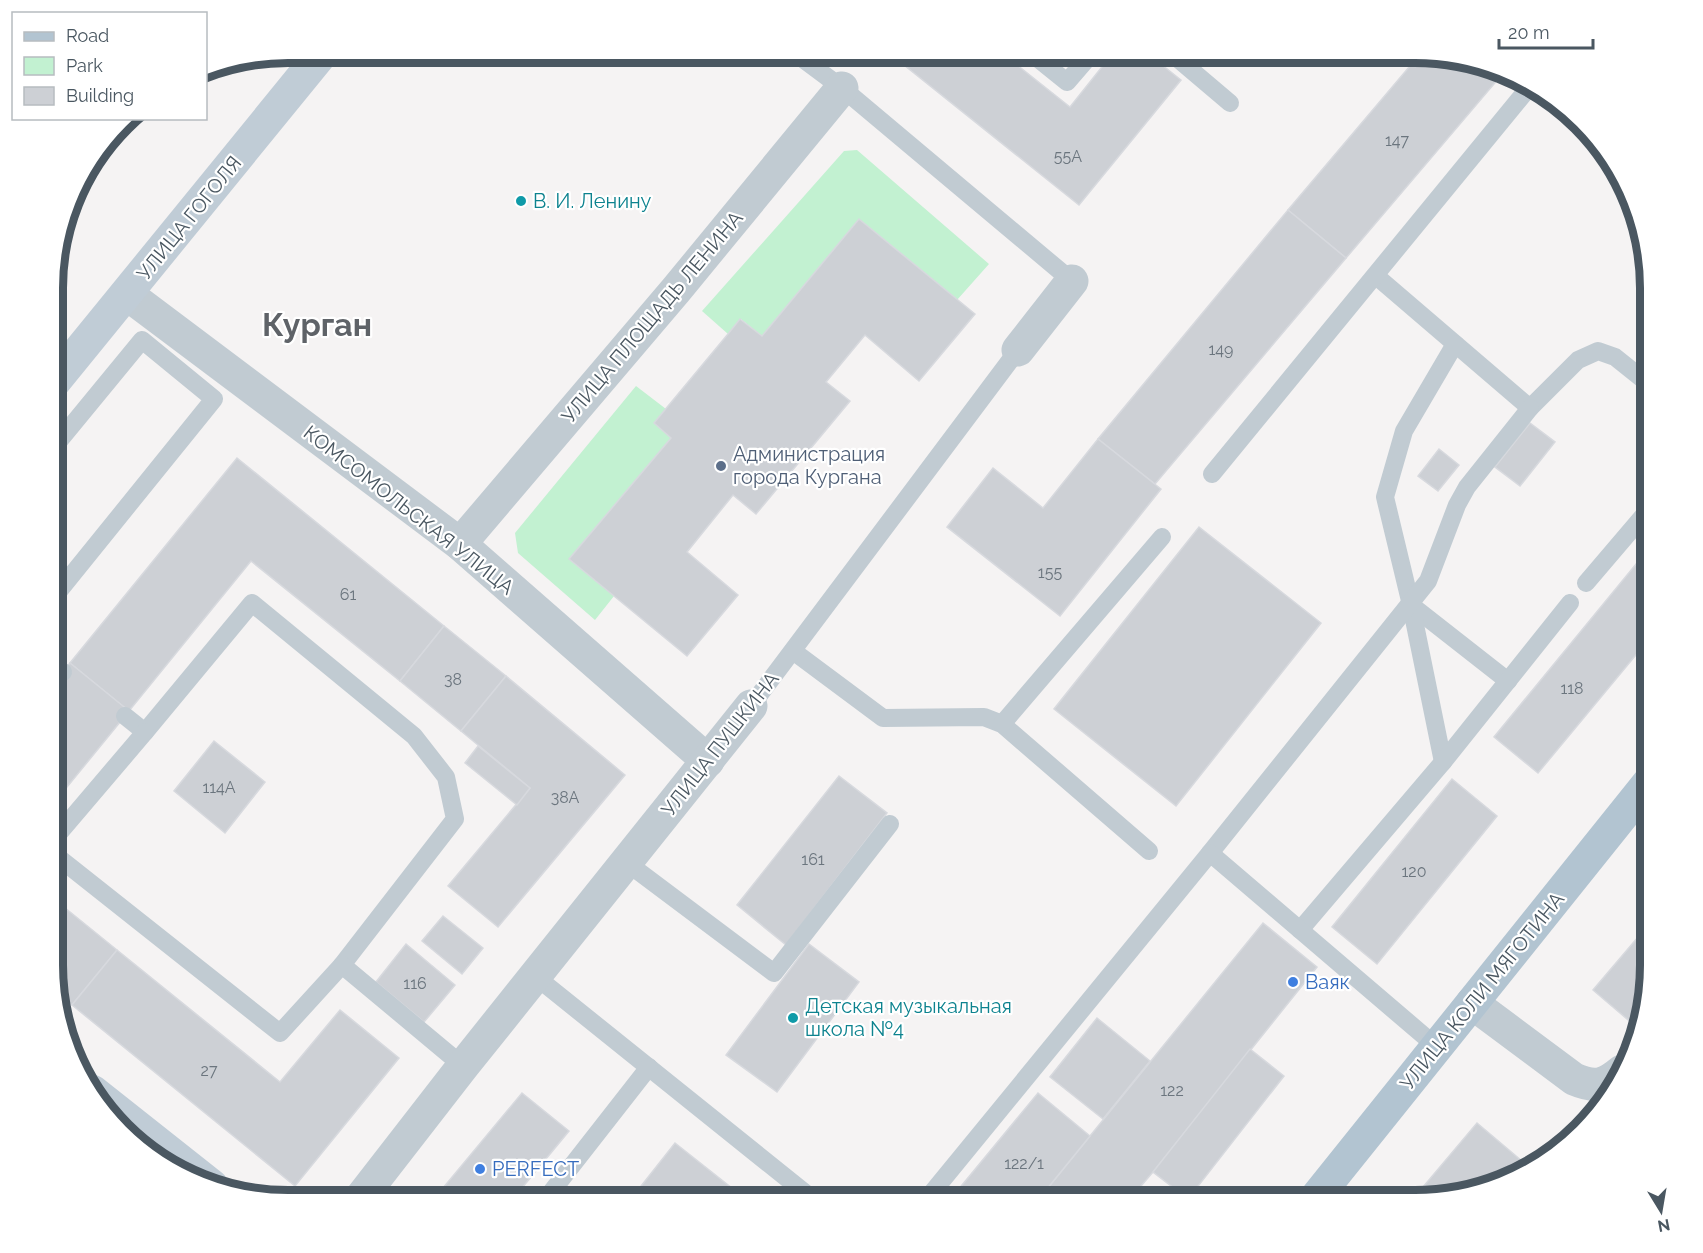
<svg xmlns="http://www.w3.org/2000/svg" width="1703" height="1253" font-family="Raleway,sans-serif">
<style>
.green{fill:#c2f1d1}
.building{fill:#cdd0d5;stroke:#d7d9de;stroke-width:1.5}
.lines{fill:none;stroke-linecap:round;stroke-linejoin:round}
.service{stroke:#c1cbd2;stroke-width:18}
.minor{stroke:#c1cbd2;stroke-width:33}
.secondary{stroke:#c0ccd6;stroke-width:33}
.primary{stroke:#b2c4d1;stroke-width:33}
.culture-dot{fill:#0f9aa8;stroke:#fff;stroke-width:2}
.service-dot{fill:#5c6f8a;stroke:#fff;stroke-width:2}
.shop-dot{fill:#3f7fe0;stroke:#fff;stroke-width:2}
.labels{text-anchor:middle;stroke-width:4.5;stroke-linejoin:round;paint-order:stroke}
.number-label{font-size:16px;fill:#6b757e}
.culture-label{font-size:20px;fill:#0d838f;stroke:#fff;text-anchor:start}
.street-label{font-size:20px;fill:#4a5761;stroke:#fff}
.service-label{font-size:20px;fill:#4e5e75;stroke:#fff;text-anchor:start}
.shop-label{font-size:20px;fill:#366cbe;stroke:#fff;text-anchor:start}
.town-label{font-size:32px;font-weight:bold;fill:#5f6368;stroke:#fff}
.rim{fill:none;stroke:#4a5761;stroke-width:8}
</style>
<rect width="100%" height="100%" fill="#f5f3f3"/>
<g class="green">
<polygon points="857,150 989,264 957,300 762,336 741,319 728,334 702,311 844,151"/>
<polygon points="76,188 84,196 66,221"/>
<polygon points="636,386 666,409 654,423 671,438 570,559 614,596 595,620 518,553 515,533"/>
</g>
<g class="building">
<polygon points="889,53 1002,53 1070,107 1113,53 1147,53 1181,80 1079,205"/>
<polygon points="1421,53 1430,53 1505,71 1346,258 1288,210"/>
<polygon points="1288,210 1346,258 1155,484 1098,439"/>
<polygon points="859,219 975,314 919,381 865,335 826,382 850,401 756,514 733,495 687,552 738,595 687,656 569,559 671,438 654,423 728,334 740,319 762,336"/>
<polygon points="1530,423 1555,442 1520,486 1495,467"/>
<polygon points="1098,439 1161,489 1060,616 947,527 993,468 1043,508"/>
<polygon points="1439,449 1459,465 1438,491 1418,476"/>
<polygon points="237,458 444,626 400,681 251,561 129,711 70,663"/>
<polygon points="1199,527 1321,623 1176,806 1054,709"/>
<polygon points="1650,547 1650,638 1538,773 1494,737"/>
<polygon points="444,626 506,676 461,731 400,681"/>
<polygon points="70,663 129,711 54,803 54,682"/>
<polygon points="506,676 625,775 498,927 448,886 530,788 461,731"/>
<polygon points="214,741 265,782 225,833 174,791"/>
<polygon points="478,746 530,788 517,805 465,763"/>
<polygon points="839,776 887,813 786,945 737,905"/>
<polygon points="1452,779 1497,816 1377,964 1332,927"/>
<polygon points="54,899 117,950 72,1005 54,991"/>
<polygon points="443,916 483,948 462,974 422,941"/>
<polygon points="1263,923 1317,967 1153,1172 1129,1200 1038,1200"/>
<polygon points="1650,923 1650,980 1640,1030 1593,990"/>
<polygon points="406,944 455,985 424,1022 376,982"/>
<polygon points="809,944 859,982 777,1092 726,1055"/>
<polygon points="117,950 280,1082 340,1010 399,1058 295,1186 72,1005"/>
<polygon points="1097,1018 1150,1061 1103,1119 1050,1077"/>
<polygon points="1250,1049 1284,1076 1188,1199 1153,1172"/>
<polygon points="522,1093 569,1131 512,1200 433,1200"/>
<polygon points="1038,1093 1090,1136 1038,1200 971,1200 958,1190"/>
<polygon points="1477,1123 1522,1161 1507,1179 1412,1200"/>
<polygon points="675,1143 747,1200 650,1200 638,1190"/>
</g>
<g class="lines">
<g class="service">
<polyline points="795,53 842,88 1072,281"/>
<polyline points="1031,53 1067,82 1092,53"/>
<polyline points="1171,53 1230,103"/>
<polyline points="1556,100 1560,103"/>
<polyline points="1376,276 1530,408 1578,360 1598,351 1615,357 1650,385"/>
<polyline points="54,447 142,340 214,399 54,597"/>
<polyline points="1212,474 1531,85"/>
<polyline points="1586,583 1650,508"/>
<polyline points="1411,605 1508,681"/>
<polyline points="793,651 883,718 984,717 1002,724 1149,851"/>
<polyline points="54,666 63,672"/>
<polyline points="751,706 1018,350"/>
<polyline points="125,716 145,732 252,603 414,736 446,777 455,819 342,965"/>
<polyline points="1002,724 1162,537"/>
<polyline points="1443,762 1411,605 1385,497 1404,431 1455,344"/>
<polyline points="54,839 145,732"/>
<polyline points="1210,853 1428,581 1457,505 1467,487 1530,408"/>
<polyline points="54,854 280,1033 342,965 463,1066"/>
<polyline points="626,862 774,973 890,824"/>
<polyline points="1300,930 1443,762 1570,603"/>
<polyline points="535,976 814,1200"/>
<polyline points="545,1200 649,1067"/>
<polyline points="926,1200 1210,853 1437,1047"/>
</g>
<g class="minor">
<polyline points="127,294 460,544 708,761"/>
<polyline points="1018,350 1072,281"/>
<polyline points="460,544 676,290 842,88"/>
<path d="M1472,1003L1574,1079C1595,1088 1604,1086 1622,1071"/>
<polyline points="359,1200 463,1066 751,706"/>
</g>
<g class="secondary">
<polyline points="54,382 322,53"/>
<polyline points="92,1091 212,1186"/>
</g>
<polyline class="primary" points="1314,1200 1650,781"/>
</g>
<g class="culture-dot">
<circle cx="521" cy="201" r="6"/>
<circle cx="793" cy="1018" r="6"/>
</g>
<circle class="service-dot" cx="721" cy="466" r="6"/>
<g class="shop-dot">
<circle cx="1293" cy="982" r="6"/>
<circle cx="480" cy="1169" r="6"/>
</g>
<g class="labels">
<g class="number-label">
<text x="1397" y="146">147</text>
<text x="1068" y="162">55А</text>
<text x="1221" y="355">149</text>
<text x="1050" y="578">155</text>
<text x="348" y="600">61</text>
<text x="453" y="685">38</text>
<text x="1572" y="694">118</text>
<text x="219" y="793">114А</text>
<text x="565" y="803">38А</text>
<text x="813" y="865">161</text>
<text x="1414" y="877">120</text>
<text x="415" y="989">116</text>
<text x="209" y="1076">27</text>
<text x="1172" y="1096">122</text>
<text x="1024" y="1169">122/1</text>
</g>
<g class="culture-label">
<text x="533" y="208">В. И. Ленину</text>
<text x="805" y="1013">Детская музыкальная<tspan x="805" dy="23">школа №4</tspan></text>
</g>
<g class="street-label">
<text transform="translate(189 218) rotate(-51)" y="7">УЛИЦА ГОГОЛЯ</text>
<text transform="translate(652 317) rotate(-50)" y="7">УЛИЦА ПЛОЩАДЬ ЛЕНИНА</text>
<text transform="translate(409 510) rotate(38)" y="7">КОМСОМОЛЬСКАЯ УЛИЦА</text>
<text transform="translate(720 744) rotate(-52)" y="7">УЛИЦА ПУШКИНА</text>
<text transform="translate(1482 991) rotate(-51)" y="7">УЛИЦА КОЛИ МЯГОТИНА</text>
</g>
<g class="service-label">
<text x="733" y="461">Администрация<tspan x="733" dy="23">города Кургана</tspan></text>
</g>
<g class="shop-label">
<text x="1305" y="989">Ваяк</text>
<text x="492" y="1176">PERFECT</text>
</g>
<g class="town-label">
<text x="317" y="336">Курган</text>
</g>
</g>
<path d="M0 0H1703V1253H0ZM288 63H1415A225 225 0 0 1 1640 288V965A225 225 0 0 1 1415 1190H288A225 225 0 0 1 63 965V288A225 225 0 0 1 288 63Z" fill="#fff" fill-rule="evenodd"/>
<path class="rim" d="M288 63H1415A225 225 0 0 1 1640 288V965A225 225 0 0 1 1415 1190H288A225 225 0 0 1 63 965V288A225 225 0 0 1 288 63Z"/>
<rect x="12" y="12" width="195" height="108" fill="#ffffff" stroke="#b7bcc0" stroke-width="1.5"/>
<rect x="24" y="32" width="30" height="9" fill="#b2c4d1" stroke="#b7bcc0" stroke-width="1.5"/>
<text x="66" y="42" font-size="18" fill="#4a5761">Road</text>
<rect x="24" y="57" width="30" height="18" fill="#c2f1d1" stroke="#b7bcc0" stroke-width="1.5"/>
<text x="66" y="72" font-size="18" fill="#4a5761">Park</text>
<rect x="24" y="87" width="30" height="18" fill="#cdd0d5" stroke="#b7bcc0" stroke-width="1.5"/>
<text x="66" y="102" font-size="18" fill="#4a5761">Building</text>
<g transform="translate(1661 1211) rotate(169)" stroke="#ffffff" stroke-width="4.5" paint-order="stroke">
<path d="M0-4.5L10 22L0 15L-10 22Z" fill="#4a5761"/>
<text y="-9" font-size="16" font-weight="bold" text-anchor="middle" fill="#4a5761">N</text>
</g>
<path d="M1499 39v9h94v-9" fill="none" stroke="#4a5761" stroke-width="3"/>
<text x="1508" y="39" font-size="18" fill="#4a5761" stroke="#ffffff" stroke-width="4.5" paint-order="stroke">20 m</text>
</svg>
